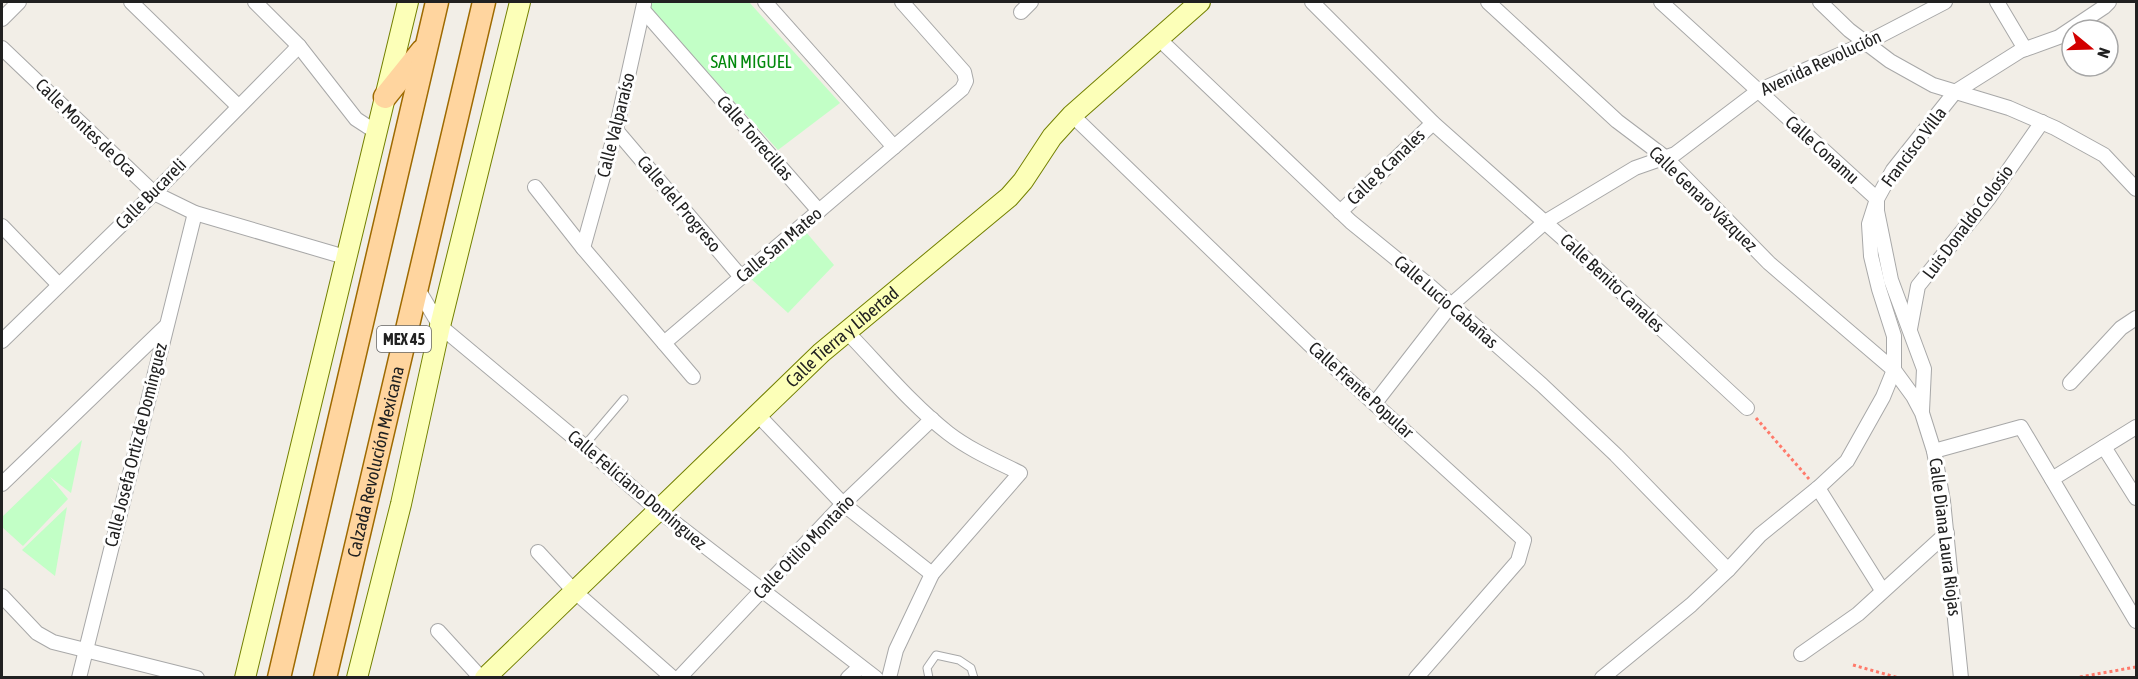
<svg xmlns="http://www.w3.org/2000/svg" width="2138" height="679" font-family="'Asap Condensed',sans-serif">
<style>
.park{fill:#c2ffc6}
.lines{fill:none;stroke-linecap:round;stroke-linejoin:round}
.lane-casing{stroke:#a8a8a8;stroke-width:9}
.street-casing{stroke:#a8a8a8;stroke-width:16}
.secondary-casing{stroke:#738000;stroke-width:22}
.primary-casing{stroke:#9e6a00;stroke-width:25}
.path{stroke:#ff7a6b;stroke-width:3;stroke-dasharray:3 3;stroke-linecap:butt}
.lane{stroke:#fff;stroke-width:7}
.street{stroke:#fff;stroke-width:14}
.secondary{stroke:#fcffb8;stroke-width:20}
.primary{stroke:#ffd59f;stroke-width:22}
.labels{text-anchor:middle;stroke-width:6;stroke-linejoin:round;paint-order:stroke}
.shield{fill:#fff;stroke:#646464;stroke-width:1.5}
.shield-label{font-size:16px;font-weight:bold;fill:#212121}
.park-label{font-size:18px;fill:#02880c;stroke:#fff}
.street-label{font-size:18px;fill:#212121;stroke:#fff}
</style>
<rect width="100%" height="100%" fill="#f2eee7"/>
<g class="park">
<polygon points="650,2 749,2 840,103 778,150 648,6"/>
<polygon points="806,232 834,265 788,313 749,277"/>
<polygon points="82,440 71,493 50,477 68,499 23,546 2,527 2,517"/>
<polygon points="67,507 55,576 22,550"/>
</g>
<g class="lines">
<defs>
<g id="lane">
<polyline points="584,446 624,399"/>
<polyline points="929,678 927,668 936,655 959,660 971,668 974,678"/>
</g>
<g id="street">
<polyline points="131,2 238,106"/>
<polyline points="255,2 299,46 356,119 376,132"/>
<polyline points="765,2 894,147"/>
<polyline points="1312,2 1433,123 1575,249 1747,408"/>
<polyline points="1488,2 1617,121 1666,158 1769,263 1894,370 1913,396 1922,413 1934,451 1943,501 1961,678"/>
<polyline points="1820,2 1849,30 1890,61 1933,85 2009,108 2055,128 2104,155 2136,189"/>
<polyline points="1997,2 2025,49"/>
<polyline points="643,10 819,211"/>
<polyline points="1021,12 1031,2"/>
<polyline points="2,19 19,2"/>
<polyline points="1159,39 1351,222 1431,287 1542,385 1616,455 1728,570"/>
<polyline points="2,48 154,193 195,213 345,257"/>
<polyline points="1072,115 1308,343 1524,540 1518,561 1416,678"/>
<polyline points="616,130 741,277"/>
<polyline points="535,187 583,248 664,343 962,89 966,81 964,72 902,2"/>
<polyline points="1340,212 1433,123"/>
<polyline points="2,226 59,285"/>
<polyline points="583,248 616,130 644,4"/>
<polyline points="416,286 440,326 584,446 658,510 876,678"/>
<polyline points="1910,329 1918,286 1989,198 2042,122"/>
<path d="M847,332C880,366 911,404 948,433C970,450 996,461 1020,473L932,574L896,650L889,678"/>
<polyline points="2,341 154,193 299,46"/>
<polyline points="664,343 693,377"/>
<polyline points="2070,383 2121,328 2136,318"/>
<polyline points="1375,403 1451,305 1545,222 1635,168 1675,154 1758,91 1866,43 1945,2"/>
<polyline points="1922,411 1924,369 1891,280 1877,211 1877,199 1893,170 1955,92 2020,51 2059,37 2104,7 2109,2"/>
<polyline points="758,415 843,504 932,574"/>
<polyline points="2104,447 2136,498"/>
<polyline points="1934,451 2021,427 2136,621"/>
<polyline points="2052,479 2136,427"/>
<polyline points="2,484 165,327"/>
<polyline points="1818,488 1882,590"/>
<polyline points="538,552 574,591 673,678"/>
<polyline points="2,596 37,633 53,642 197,678"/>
<polyline points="438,631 481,678"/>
<polyline points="1801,654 1858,614 1947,533"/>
<polyline points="79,678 195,213"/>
<polyline points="679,678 843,504 932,419"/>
<polyline points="848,678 860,667"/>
<polyline points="1602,678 1691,605 1728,570 1760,535 1818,488 1847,461 1883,397 1894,370 1894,336 1879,289 1871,256 1869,224 1877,199 1661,2"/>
</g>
<g id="secondary">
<polyline points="245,678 408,2"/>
<polyline points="357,678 401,504 440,326 520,2"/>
<path id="s1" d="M485,678L821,353L1009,197L1023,181L1052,137L1072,115L1200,2"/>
</g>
<g id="primary">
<polyline points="385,97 422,51"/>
<polyline points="279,678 437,2"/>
<path id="s2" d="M325,678L484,2"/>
</g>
</defs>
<use href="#lane" class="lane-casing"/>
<use href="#street" class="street-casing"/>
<use href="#secondary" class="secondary-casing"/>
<use href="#primary" class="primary-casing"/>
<g class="path">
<polyline points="1756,418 1809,479"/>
<polyline points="1853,665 1899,678"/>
<polyline points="2074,678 2136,667"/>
</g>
<use href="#lane" class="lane"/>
<use href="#street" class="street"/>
<use href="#secondary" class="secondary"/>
<use href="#primary" class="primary"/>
</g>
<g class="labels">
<rect class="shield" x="377" y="326" width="54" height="26" rx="4.5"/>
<g class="shield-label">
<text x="404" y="345">MEX 45</text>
</g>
<g class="park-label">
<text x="751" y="68">SAN MIGUEL</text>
</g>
<g class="street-label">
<text transform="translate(1821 63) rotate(-25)" y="6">Avenida Revolución</text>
<text transform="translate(616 125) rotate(-76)" y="6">Calle Valparaíso</text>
<text transform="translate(86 128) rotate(44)" y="6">Calle Montes de Oca</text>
<text transform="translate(755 138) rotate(49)" y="6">Calle Torrecillas</text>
<text transform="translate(1914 147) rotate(-53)" y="6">Francisco Villa</text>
<text transform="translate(1822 150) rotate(42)" y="6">Calle Conamu</text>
<text transform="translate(1386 167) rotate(-44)" y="6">Calle 8 Canales</text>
<text transform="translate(151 194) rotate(-45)" y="6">Calle Bucareli</text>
<text transform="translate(1703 199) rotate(44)" y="6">Calle Genaro Vázquez</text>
<text transform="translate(679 204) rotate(50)" y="6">Calle del Progreso</text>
<text transform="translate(1968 222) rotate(-53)" y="6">Luis Donaldo Colosio</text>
<text transform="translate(779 245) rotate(-40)" y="6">Calle San Mateo</text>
<text transform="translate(1612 283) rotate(43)" y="6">Calle Benito Canales</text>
<text transform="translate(1446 302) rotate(41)" y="6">Calle Lucio Cabañas</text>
<text dy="6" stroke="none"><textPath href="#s1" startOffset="494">Calle Tierra y Libertad</textPath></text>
<text transform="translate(1361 390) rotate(42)" y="6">Calle Frente Popular</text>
<text transform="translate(136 445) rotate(-76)" y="6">Calle Josefa Ortiz de Domínguez</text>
<text dy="6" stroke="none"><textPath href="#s2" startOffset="222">Calzada Revolución Mexicana</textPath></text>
<text transform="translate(637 490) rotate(40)" y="6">Calle Feliciano Domínguez</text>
<text transform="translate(1945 537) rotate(83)" y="6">Calle Diana Laura Riojas</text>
<text transform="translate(804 547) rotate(-46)" y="6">Calle Otilio Montaño</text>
</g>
</g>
<rect width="2138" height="679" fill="none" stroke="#212121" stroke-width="6"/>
<g transform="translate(2090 48) rotate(109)"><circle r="28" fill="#ffffff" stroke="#a6a6a6" stroke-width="1.5"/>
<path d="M0-4.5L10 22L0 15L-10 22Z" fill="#d20000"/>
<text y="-9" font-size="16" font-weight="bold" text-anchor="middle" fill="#212121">N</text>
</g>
</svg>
